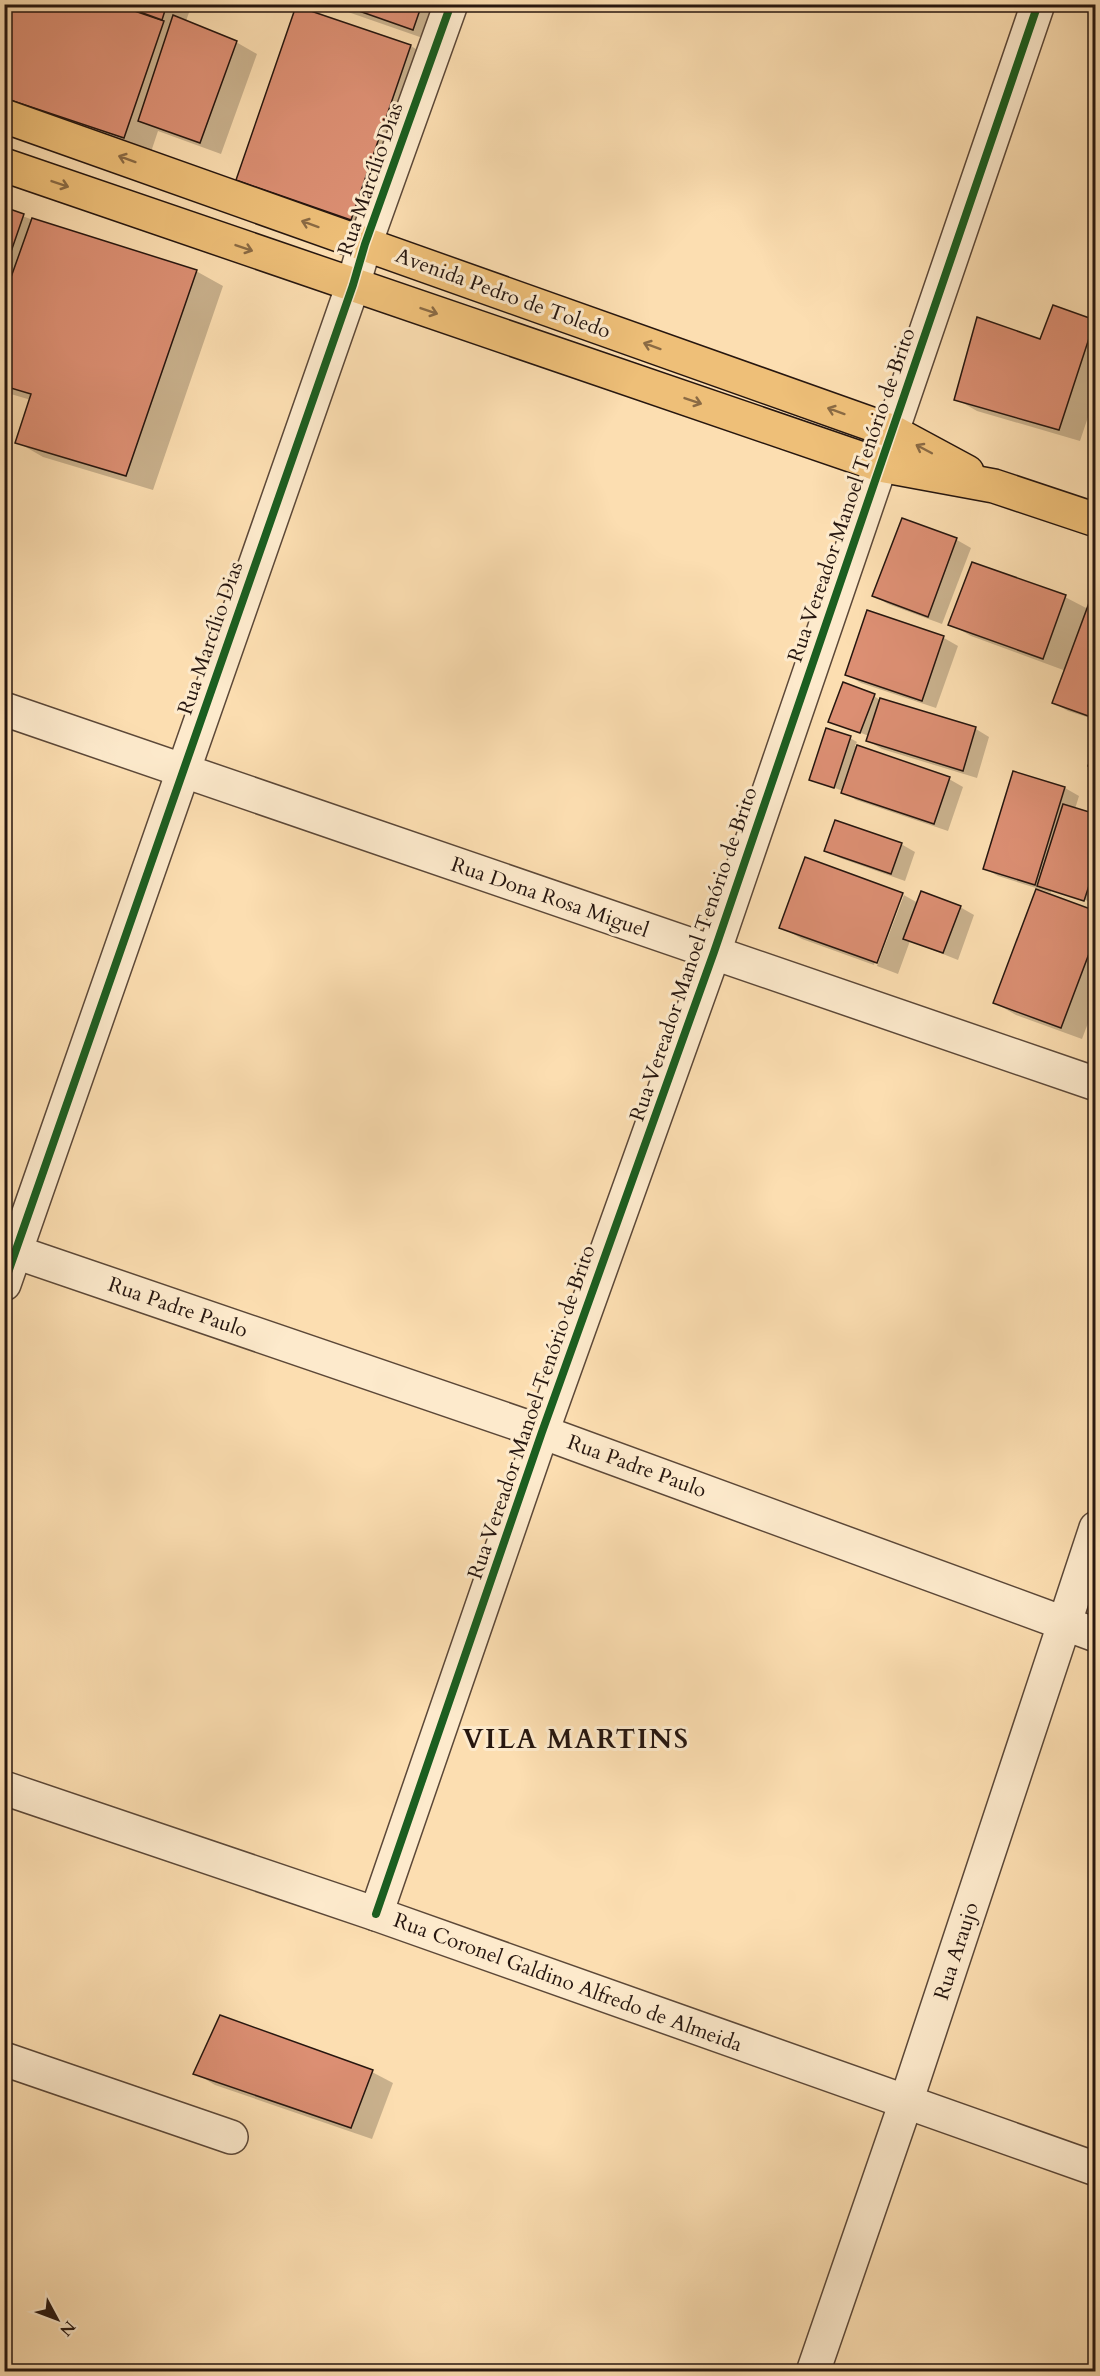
<svg xmlns="http://www.w3.org/2000/svg" width="1100" height="2376" font-family="Cardo,serif">
<style>
.shadow{fill:#0003;fill-rule:evenodd}
.building{fill:#dc8f73;stroke:#26160f;stroke-width:1.5}
.lines{fill:none;stroke-linecap:round;stroke-linejoin:round}
.minor-casing{stroke:#5c4838;stroke-width:36}
.major-casing{stroke:#26160f;stroke-width:36}
.minor{stroke:#fdeacc;stroke-width:33}
.major{stroke:#eebf78;stroke-width:33}
.cycleway-casing{stroke:#fdeacc;stroke-width:11}
.cycleway{stroke:#1b5e20;stroke-width:8}
.oneway{stroke:#8a6a44}
.labels{text-anchor:middle;stroke-width:6;stroke-linejoin:round;paint-order:stroke}
.street-label{font-size:21px;fill:#26160f;stroke:#fdeacc}
.district-label{font-size:27px;font-weight:bold;letter-spacing:1.5px;fill:#26160f;stroke:#fdeacc}
</style>
<rect width="100%" height="100%" fill="#fcdeb1"/>
<filter id="stains"><feTurbulence type="fractalNoise" baseFrequency=".00333" numOctaves="4"/><feColorMatrix values="0 0 0 0 .2 0 0 0 0 .09 0 0 0 0 .02 0 0 0 .5 -.17"/></filter>
<radialGradient id="worn" r=".72"><stop offset=".6" stop-color="#630" stop-opacity="0"/><stop offset="1" stop-color="#630" stop-opacity=".3"/></radialGradient>
<g class="shadow">
<polygon points="4,4 192,4 186,21 236,42 257,54 221,154 158,131 151,152 4,103"/>
<polygon points="325,4 454,4 440,44"/>
<polygon points="297,8 411,46 437,62 378,234 264,195 237,180"/>
<polygon points="4,209 33,220 196,271 223,286 153,490 43,457 17,442 31,400 4,392"/>
<polygon points="1054,307 1096,322 1096,393 1080,441 977,411 956,399 1041,341"/>
<polygon points="902,520 957,540 971,548 942,624 888,604 874,596"/>
<polygon points="1065,597 1088,609 1096,607 1096,720 1068,711 1054,703 1066,671 971,636 950,624"/>
<polygon points="868,612 944,638 958,646 936,708 861,683 847,675"/>
<polygon points="874,696 880,700 976,729 989,737 977,778 882,749 868,741 869,736 830,721"/>
<polygon points="850,738 857,742 855,746 949,779 963,787 948,831 856,800 843,791 811,779"/>
<path d="M1014,773L1065,788L1079,796L1075,809L1096,816V907L998,876L984,868ZM1051,889L1091,902L1090,905L1051,893Z"/>
<polygon points="901,844 915,852 905,881 840,858 826,850"/>
<polygon points="902,894 918,903 960,907 974,915 958,960 910,941 898,974 877,966 904,895 901,895 874,965 802,939 781,927"/>
<polygon points="1096,913 1096,1002 1082,1039 1016,1015 995,1003"/>
<polygon points="372,2072 393,2083 372,2139 215,2085 195,2073"/>
</g>
<g class="building">
<polygon points="4,4 114,4 164,21 124,138 4,98"/>
<polygon points="118,4 167,4 162,20"/>
<polygon points="339,4 422,4 413,30"/>
<polygon points="296,6 411,45 351,220 236,180"/>
<polygon points="173,15 237,41 200,143 138,121"/>
<polygon points="4,207 24,214 4,272"/>
<polygon points="32,218 197,270 126,476 15,443 31,394 4,386 4,297"/>
<polygon points="1053,305 1095,320 1059,430 954,400 977,317 1040,339"/>
<polygon points="902,518 957,538 928,617 872,596"/>
<polygon points="972,562 1066,595 1043,659 948,625"/>
<polygon points="1089,603 1096,605 1096,706 1091,717 1052,703"/>
<polygon points="867,610 944,636 922,701 845,675"/>
<polygon points="843,682 875,694 860,733 828,722"/>
<polygon points="880,698 976,727 963,771 866,741"/>
<polygon points="826,728 851,736 834,788 809,780"/>
<polygon points="1096,743 1096,768 1088,766"/>
<polygon points="857,745 950,777 934,824 841,793"/>
<polygon points="1013,771 1065,787 1035,885 983,869"/>
<polygon points="1063,804 1096,814 1096,864 1084,901 1037,886"/>
<polygon points="835,820 902,843 891,874 824,851"/>
<polygon points="805,857 903,893 877,963 779,928"/>
<polygon points="1036,889 1096,911 1096,935 1061,1028 993,1003"/>
<polygon points="921,891 961,906 943,953 903,939"/>
<polygon points="220,2015 373,2070 351,2128 193,2074"/>
</g>
<g class="lines">
<defs>
<g id="minor">
<polyline points="4,709 1096,1084"/>
<polyline points="4,1248 542,1432 1096,1635"/>
<polyline points="4,1284 353,285 365,244 451,4"/>
<polyline points="4,1788 376,1914 1096,2169"/>
<polyline points="376,1914 542,1432 714,952 1038,4"/>
<polyline points="4,2059 231,2137"/>
<polyline points="813,2372 906,2102 1096,1528"/>
</g>
<g id="major">
<polyline points="4,116 891,431 967,472"/>
<polyline points="4,165 880,465 994,486 1096,520"/>
</g>
</defs>
<use href="#minor" class="minor-casing"/>
<use href="#major" class="major-casing"/>
<use href="#minor" class="minor"/>
<use href="#major" class="major"/>
<defs>
<g id="cycleway">
<polyline points="4,1284 353,285 365,244 451,4"/>
<polyline points="376,1914 542,1432 714,952 1038,4"/>
</g>
</defs>
<use href="#cycleway" class="cycleway-casing"/>
<use href="#cycleway" class="cycleway"/>
</g>
<defs><path id="oneway-shaft" d="M-6 0H5M1.5-3L5.5 0L1.5 3" fill="none" stroke-width="1.6" stroke-linecap="round" stroke-linejoin="round" transform="scale(1.5)"/></defs>
<g class="oneway">
<use href="#oneway-shaft" transform="translate(127 159) rotate(-160)"/>
<use href="#oneway-shaft" transform="translate(60 184) rotate(19)"/>
<use href="#oneway-shaft" transform="translate(310 224) rotate(-160)"/>
<use href="#oneway-shaft" transform="translate(244 248) rotate(19)"/>
<use href="#oneway-shaft" transform="translate(429 311) rotate(19)"/>
<use href="#oneway-shaft" transform="translate(652 346) rotate(-160)"/>
<use href="#oneway-shaft" transform="translate(693 401) rotate(19)"/>
<use href="#oneway-shaft" transform="translate(836 411) rotate(-160)"/>
<use href="#oneway-shaft" transform="translate(924 449) rotate(-152)"/>
</g>
<g class="labels">
<g class="street-label">
<text transform="translate(370 179) rotate(-71)" y="7">Rua Marcílio Dias</text>
<text transform="translate(503 293) rotate(20)" y="7">Avenida Pedro de Toledo</text>
<text transform="translate(851 495) rotate(-71)" y="7">Rua Vereador Manoel Tenório de Brito</text>
<text transform="translate(210 638) rotate(-71)" y="7">Rua Marcílio Dias</text>
<text transform="translate(550 897) rotate(19)" y="7">Rua Dona Rosa Miguel</text>
<text transform="translate(693 954) rotate(-71)" y="7">Rua Vereador Manoel Tenório de Brito</text>
<text transform="translate(178 1307) rotate(19)" y="7">Rua Padre Paulo</text>
<text transform="translate(531 1412) rotate(-71)" y="7">Rua Vereador Manoel Tenório de Brito</text>
<text transform="translate(637 1466) rotate(20)" y="7">Rua Padre Paulo</text>
<text transform="translate(956 1951) rotate(-72)" y="7">Rua Araujo</text>
<text transform="translate(568 1982) rotate(20)" y="7">Rua Coronel Galdino Alfredo de Almeida</text>
</g>
<g class="district-label">
<text x="576" y="1748">VILA MARTINS</text>
</g>
</g>
<rect width="1100" height="2376" fill="none" stroke="#fcdeb1" stroke-width="24"/>
<rect x="6" y="6" width="1088" height="2364" fill="none" stroke="#26160f" stroke-width="3"/>
<rect x="12" y="12" width="1076" height="2352" fill="none" stroke="#26160f" stroke-width="1.5"/>
<g transform="translate(57 2319) rotate(131)" stroke="#fdeacc" stroke-width="4.5" paint-order="stroke">
<path d="M0-4.5L10 22L0 15L-10 22Z" fill="#26160f"/>
<text y="-9" font-size="16" font-weight="bold" text-anchor="middle" fill="#26160f">N</text>
</g>
<rect width="100%" height="100%" filter="url(#stains)"/>
<rect width="100%" height="100%" fill="url(#worn)"/>
</svg>
